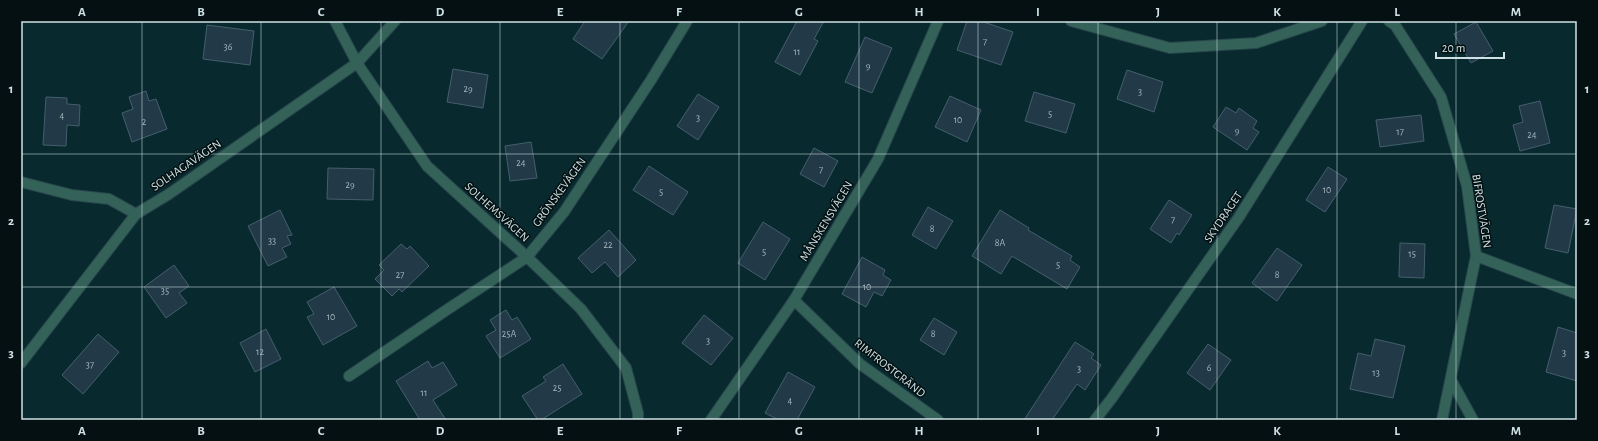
<svg xmlns="http://www.w3.org/2000/svg" width="1598" height="441" font-family="'Alegreya Sans',sans-serif">
<style>
.building{fill:#223948;stroke:#455e6d}
.lines{fill:none;stroke-linecap:round;stroke-linejoin:round}
.minor-casing{stroke:#28474c;stroke-width:12}
.minor{stroke:#346259;stroke-width:10}
.grid{fill:none;stroke:#cfe1e4;stroke-width:1;stroke-opacity:0.55}
.labels{text-anchor:middle;stroke-width:3;stroke-linejoin:round;paint-order:stroke}
.number-label{font-size:10px;fill:#a4b7bd}
.street-label{font-size:12px;fill:#cfe1e4;stroke:#041012}
.neatline{fill:none;stroke:#cfe1e4;stroke-width:1.5}
.grid-label{font-size:13px;text-anchor:middle;font-weight:bold;fill:#cfe1e4}
</style>
<rect width="100%" height="100%" fill="#082a2f"/>
<g class="building">
<polygon points="585,21 629,21 602,59 573,39"/>
<polygon points="797,21 824,21 814,39 818,41 800,75 775,62"/>
<polygon points="967,21 981,21 1013,32 1001,65 957,50"/>
<polygon points="1476,22 1493,51 1471,63 1454,34"/>
<polygon points="207,25 254,31 250,65 203,59"/>
<polygon points="865,37 892,48 872,93 845,82"/>
<polygon points="453,69 488,75 483,108 447,102"/>
<polygon points="1127,70 1163,82 1154,112 1117,99"/>
<polygon points="146,91 149,101 156,99 167,129 132,142 122,113 133,109 129,97"/>
<polygon points="1034,92 1075,104 1066,133 1025,121"/>
<polygon points="698,94 719,107 698,140 677,126"/>
<polygon points="950,96 981,110 967,142 935,127"/>
<polygon points="46,97 67,98 67,104 80,105 79,126 67,125 66,146 43,145"/>
<polygon points="1540,101 1550,143 1520,151 1513,125 1523,122 1519,106"/>
<polygon points="1226,107 1236,113 1239,108 1257,121 1253,128 1259,132 1247,150 1213,127"/>
<polygon points="1421,115 1424,141 1380,147 1376,120"/>
<polygon points="531,142 537,178 510,181 505,146"/>
<polygon points="814,148 838,161 824,187 800,174"/>
<polygon points="649,166 688,192 673,215 633,190"/>
<polygon points="1328,167 1347,179 1325,212 1306,200"/>
<polygon points="328,168 374,169 373,200 327,199"/>
<polygon points="1169,200 1192,215 1179,235 1177,233 1171,243 1150,229"/>
<polygon points="1554,205 1577,209 1568,253 1545,248"/>
<polygon points="928,207 953,221 936,249 912,235"/>
<polygon points="280,210 292,235 287,236 291,244 282,248 287,257 268,266 248,226"/>
<polygon points="1000,210 1029,228 1028,230 1072,256 1070,260 1080,267 1067,289 1012,256 1001,274 972,256"/>
<polygon points="763,222 790,239 765,280 738,263"/>
<polygon points="609,230 636,260 618,277 605,262 592,273 578,258"/>
<polygon points="1400,243 1425,244 1424,278 1399,277"/>
<polygon points="401,244 407,249 410,246 429,266 402,292 399,289 392,296 375,279 384,270 379,265"/>
<polygon points="1277,248 1302,265 1277,301 1252,283"/>
<polygon points="862,257 885,270 883,275 891,280 882,296 874,292 866,307 842,294"/>
<polygon points="174,265 189,286 179,293 187,303 166,318 144,287"/>
<polygon points="334,287 357,326 323,345 307,317 314,314 307,302"/>
<polygon points="506,310 512,320 517,317 531,339 500,358 486,336 496,330 490,320"/>
<polygon points="704,315 733,338 711,365 682,343"/>
<polygon points="934,318 957,332 944,355 920,340"/>
<polygon points="1558,327 1577,333 1577,381 1546,372"/>
<polygon points="266,329 281,359 255,372 240,343"/>
<polygon points="98,334 119,352 83,394 62,375"/>
<polygon points="1375,339 1405,346 1393,398 1350,389 1358,353 1371,356"/>
<polygon points="1075,342 1094,354 1091,358 1101,365 1085,390 1077,384 1052,420 1024,420"/>
<polygon points="1208,344 1231,360 1210,390 1187,373"/>
<polygon points="428,361 432,368 443,362 457,385 433,400 446,420 420,420 396,381"/>
<polygon points="563,364 582,394 541,420 538,420 522,396 546,381 543,377"/>
<polygon points="788,372 815,387 797,420 779,420 765,413"/>
</g>
<g class="lines">
<defs>
<g id="minor">
<polyline points="335,21 357,63 427,166 527,257 581,309 626,368 638,413 638,420"/>
<polyline points="1071,21 1170,48 1256,43 1322,21"/>
<polyline points="1389,21 1395,25 1441,97 1467,186 1476,256 1442,420"/>
<polyline points="21,182 72,195 109,199 136,214"/>
<polyline points="1476,256 1577,294"/>
<polyline points="794,300 860,364 938,420"/>
<polyline points="21,363 136,214 169,194 357,63 395,21"/>
<polyline points="349,376 445,311 527,257 564,212 651,80 687,21"/>
<polyline points="1451,380 1473,420"/>
<polyline points="711,420 794,300 878,159 938,21"/>
<polyline points="1095,420 1112,398 1239,217 1362,21"/>
</g>
</defs>
<use href="#minor" class="minor-casing"/>
<use href="#minor" class="minor"/>
</g>
<path class="grid" d="M142,21V420M261,21V420M381,21V420M500,21V420M620,21V420M739,21V420M859,21V420M978,21V420M1098,21V420M1217,21V420M1337,21V420M1456,21V420M21,154H1577M21,287H1577"/>
<g class="labels">
<g class="number-label">
<text x="985" y="45">7</text>
<text x="228" y="50">36</text>
<text x="797" y="55">11</text>
<text x="868" y="69">9</text>
<text x="468" y="92">29</text>
<text x="1140" y="95">3</text>
<text x="1050" y="117">5</text>
<text x="62" y="119">4</text>
<text x="698" y="121">3</text>
<text x="958" y="123">10</text>
<text x="144" y="125">2</text>
<text x="1237" y="134">9</text>
<text x="1400" y="135">17</text>
<text x="1532" y="138">24</text>
<text x="521" y="166">24</text>
<text x="821" y="173">7</text>
<text x="350" y="188">29</text>
<text x="1327" y="193">10</text>
<text x="661" y="195">5</text>
<text x="1173" y="223">7</text>
<text x="932" y="232">8</text>
<text x="272" y="244">33</text>
<text x="1000" y="246">8A</text>
<text x="608" y="248">22</text>
<text x="764" y="255">5</text>
<text x="1412" y="257">15</text>
<text x="1058" y="268">5</text>
<text x="400" y="278">27</text>
<text x="1277" y="278">8</text>
<text x="867" y="290">10</text>
<text x="165" y="294">35</text>
<text x="331" y="320">10</text>
<text x="509" y="337">25A</text>
<text x="933" y="337">8</text>
<text x="708" y="344">3</text>
<text x="260" y="355">12</text>
<text x="1564" y="356">3</text>
<text x="90" y="368">37</text>
<text x="1209" y="371">6</text>
<text x="1079" y="372">3</text>
<text x="1376" y="376">13</text>
<text x="557" y="391">25</text>
<text x="424" y="396">11</text>
<text x="790" y="404">4</text>
</g>
<g class="street-label">
<text transform="translate(186 165) rotate(-34)" y="4">SOLHAGAVÄGEN</text>
<text transform="translate(559 192) rotate(-54)" y="4">GRÖNSKEVÄGEN</text>
<text transform="translate(1482 211) rotate(81)" y="4">BIFROSTVÄGEN</text>
<text transform="translate(497 212) rotate(42)" y="4">SOLHEMSVÄGEN</text>
<text transform="translate(1223 217) rotate(-56)" y="4">SKYDRAGET</text>
<text transform="translate(826 221) rotate(-59)" y="4">MÅNSKENSVÄGEN</text>
<text transform="translate(890 368) rotate(38)" y="4">RIMFROSTGRÄND</text>
</g>
</g>
<rect width="1598" height="441" fill="none" stroke="#041012" stroke-width="44"/>
<path d="M1436 52v6h68v-6" fill="none" stroke="#cfe1e4" stroke-width="2"/>
<text x="1442" y="52" font-size="12" fill="#cfe1e4" stroke="#041012" stroke-width="3" paint-order="stroke">20 m</text>
<rect x="22" y="22" width="1554" height="397" class="neatline"/>
<g class="grid-label">
<text x="82" y="16">A</text>
<text x="201" y="16">B</text>
<text x="321" y="16">C</text>
<text x="440" y="16">D</text>
<text x="560" y="16">E</text>
<text x="679" y="16">F</text>
<text x="799" y="16">G</text>
<text x="919" y="16">H</text>
<text x="1038" y="16">I</text>
<text x="1158" y="16">J</text>
<text x="1277" y="16">K</text>
<text x="1397" y="16">L</text>
<text x="1516" y="16">M</text>
<text x="11" y="93">1</text>
<text x="1587" y="93">1</text>
<text x="11" y="225">2</text>
<text x="1587" y="225">2</text>
<text x="11" y="357">3</text>
<text x="1587" y="357">3</text>
<text x="82" y="435">A</text>
<text x="201" y="435">B</text>
<text x="321" y="435">C</text>
<text x="440" y="435">D</text>
<text x="560" y="435">E</text>
<text x="679" y="435">F</text>
<text x="799" y="435">G</text>
<text x="919" y="435">H</text>
<text x="1038" y="435">I</text>
<text x="1158" y="435">J</text>
<text x="1277" y="435">K</text>
<text x="1397" y="435">L</text>
<text x="1516" y="435">M</text>
</g>
</svg>
